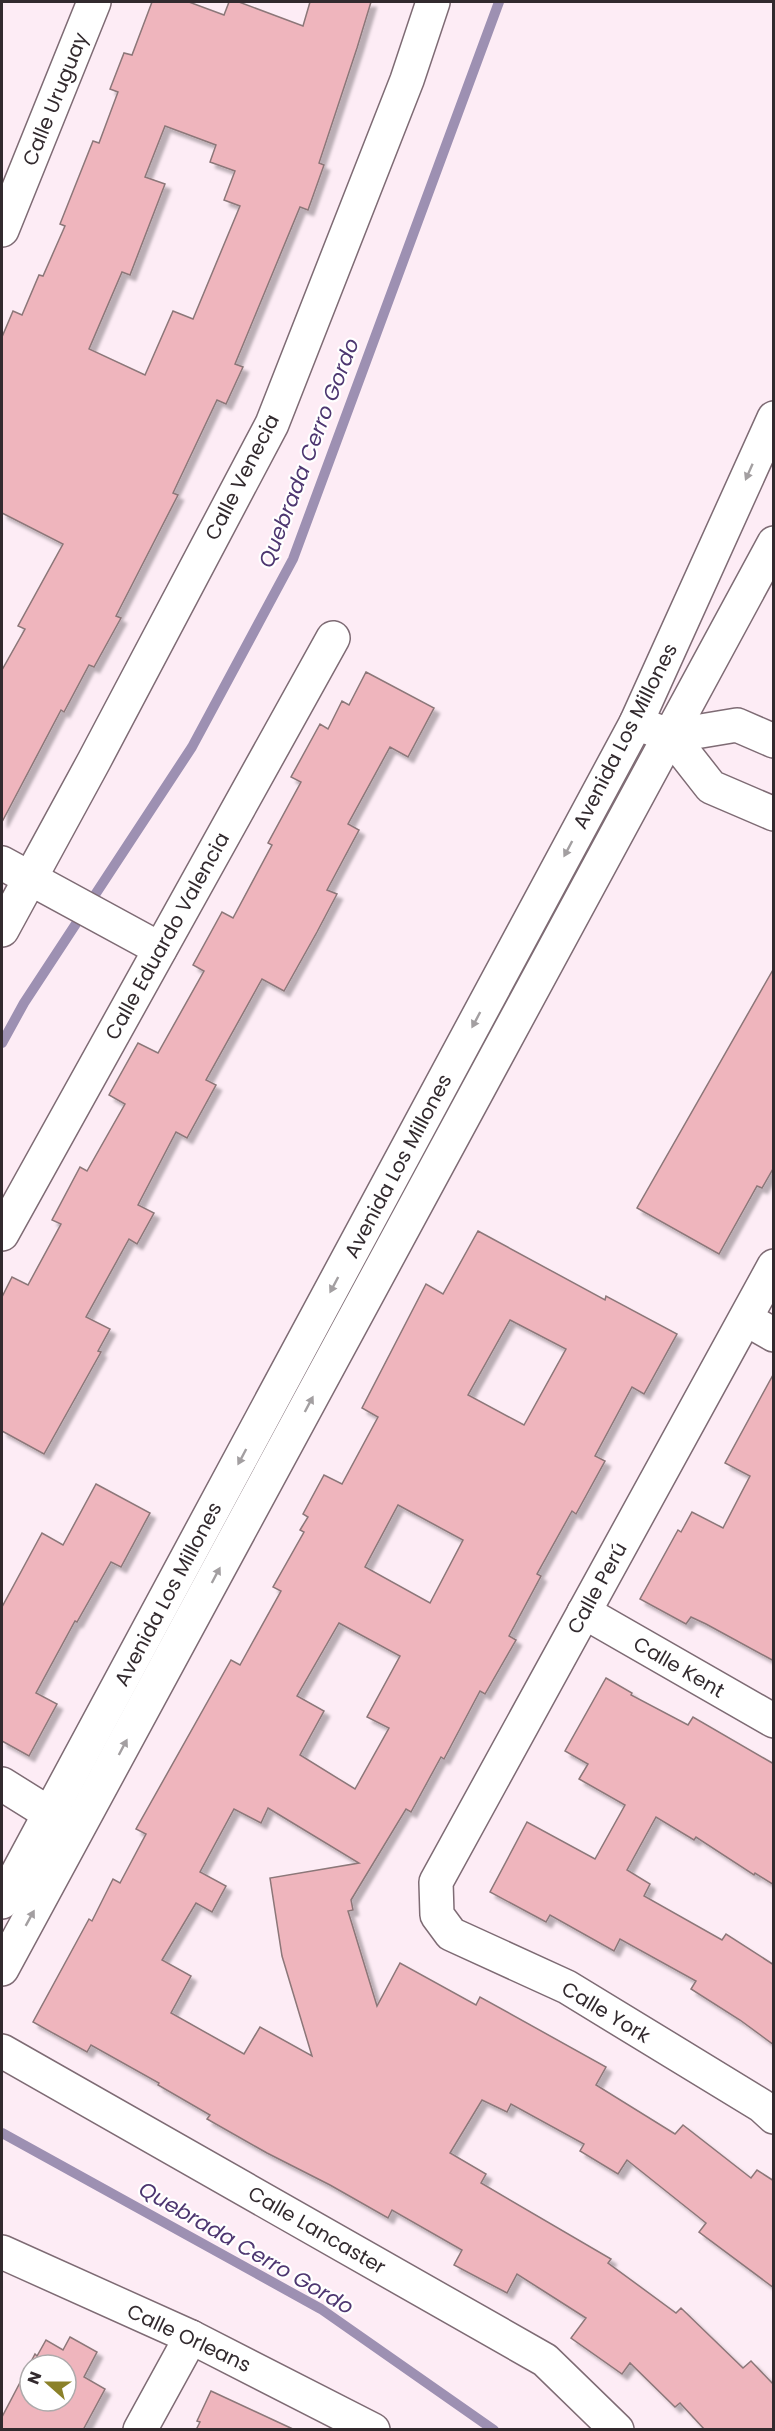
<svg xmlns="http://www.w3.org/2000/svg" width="775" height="2431" font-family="Poppins,sans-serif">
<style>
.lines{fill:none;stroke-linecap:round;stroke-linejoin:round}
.stream{stroke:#9d90b2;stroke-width:10}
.building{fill:#efb5bd;stroke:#8c7779;stroke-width:1.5;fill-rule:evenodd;filter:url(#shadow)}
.street-casing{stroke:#7e6b74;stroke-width:36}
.secondary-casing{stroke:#7e6b74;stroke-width:36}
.street{stroke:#fff;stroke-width:33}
.secondary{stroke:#fff;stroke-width:33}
.oneway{fill:#a39fa1}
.labels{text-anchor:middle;stroke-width:4.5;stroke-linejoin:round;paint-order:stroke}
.street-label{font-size:20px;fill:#322a2e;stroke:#fff}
.water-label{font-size:21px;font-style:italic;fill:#4d3670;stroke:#fff}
</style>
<defs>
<filter id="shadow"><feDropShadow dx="5.5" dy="5.5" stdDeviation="1.5" flood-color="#0004"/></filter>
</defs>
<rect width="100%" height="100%" fill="#fdecf5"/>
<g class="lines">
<g class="stream">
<polyline points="2,1043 24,1003 192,747 293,559 499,2"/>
<polyline points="2,2133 321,2309 494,2430"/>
</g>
</g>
<g class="building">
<path d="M152,2H189L224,15L229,2H239L303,26L310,2H371L357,48L319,163L324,165L308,210L300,207L235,364L243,367L226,404L217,400L173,493L178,495L116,616L121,618L94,667L89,665L64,712L61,710L2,822V670L25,629L18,626L63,544L2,513V337L13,311L22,315L39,275L43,276L65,226L60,224L93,141L99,143L118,92L110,89L124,53L132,55ZM165,126L216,145L210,162L235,171L224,200L240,206L193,319L173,311L145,375L89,349L122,272L130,275L165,184L145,177Z"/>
<polygon points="366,672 434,708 408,757 390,747 348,824 359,830 327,890 337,894 317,932 284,991 262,979 206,1080 216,1085 187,1138 176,1132 140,1201 138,1205 154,1213 137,1244 129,1239 86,1317 110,1329 98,1351 101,1352 44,1454 2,1431 2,1297 12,1277 28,1285 61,1224 52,1220 80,1167 87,1171 125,1104 109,1095 138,1043 158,1053 204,971 193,965 222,912 233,918 272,845 268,843 301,782 291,777 320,724 328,729 342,701 349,705"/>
<polygon points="774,968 774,1167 762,1188 757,1186 719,1254 637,1208"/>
<path d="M478,1231L605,1300L606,1296L677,1334L644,1394L632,1387L595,1456L605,1461L576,1514L572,1511L537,1574L541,1576L509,1636L516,1640L485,1694L480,1691L444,1759L441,1757L411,1812L406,1809L351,1900L353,1910L348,1911L377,2006L400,1963L476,2005L480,1997L606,2067L596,2085L675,2134L683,2125L751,2178L757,2170L774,2181V2288L699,2232L706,2223L627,2160L618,2174L580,2151L584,2144L511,2104L507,2112L482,2100L450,2153L486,2174L481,2183L611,2259L608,2263L676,2313L681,2308L743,2368L751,2361L774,2385V2430H705L680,2403L675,2407L630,2363L622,2374L571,2338L586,2318L517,2274L507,2293L454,2265L462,2250L392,2210L388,2218L330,2185L267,2153L207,2119L210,2115L158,2085L159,2083L91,2045L87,2052L33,2022L89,1919L92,1921L113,1879L120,1883L146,1834L136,1829L231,1660L240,1665L281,1591L273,1587L304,1532L300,1530L308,1517L303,1514L324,1475L342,1484L378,1417L362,1408L426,1284L443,1294ZM510,1320L566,1349L524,1425L468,1395ZM398,1505L463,1540L430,1603L365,1567ZM339,1623L400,1656L367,1717L389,1728L355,1789L300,1755L324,1711L297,1696ZM268,1808L359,1863L270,1878L282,1956L312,2056L260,2027L244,2054L171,2013L191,1976L162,1960L196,1903L212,1912L226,1886L200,1872L234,1809L261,1823Z"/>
<polygon points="774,1373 774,1661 706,1624 691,1617 686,1624 640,1599 678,1530 681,1532 692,1512 723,1528 750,1476 725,1463"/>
<polygon points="96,1484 150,1513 121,1567 111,1562 77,1622 75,1621 36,1693 57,1704 29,1756 2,1741 2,1607 42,1533 63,1545"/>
<polygon points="606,1678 632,1693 631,1695 688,1725 693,1717 774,1764 774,1885 755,1873 754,1875 696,1837 694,1840 656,1817 627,1870 650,1884 644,1896 722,1940 726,1934 774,1965 774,2045 740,2020 691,1989 696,1981 620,1939 614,1951 550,1915 546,1922 490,1892 527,1822 595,1859 625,1805 579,1779 588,1764 565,1751"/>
<path d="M70,2337L97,2352L84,2377L105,2389L83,2430H2V2417L35,2354L37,2356L46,2340L63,2350ZM30,2365H66V2401H30Z"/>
<polygon points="211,2391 295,2430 196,2430 200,2422 197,2421"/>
</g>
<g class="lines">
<defs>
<g id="street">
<polyline points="636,723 671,736 737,725 774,741"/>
<polyline points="671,736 711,787 774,814"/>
<polyline points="2,863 160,949"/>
<polyline points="2,930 94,761 272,424 407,80 433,2"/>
<polyline points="2,1234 333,638"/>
<polyline points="774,1266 436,1882 437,1915 451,1934 567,1987 762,2106 774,2117"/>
<polyline points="746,1319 774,1335"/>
<polyline points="584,1612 774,1721"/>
<polyline points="2,1784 74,1829"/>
<polyline points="2,2051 545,2360 617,2430"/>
<polyline points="2,2252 191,2337 373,2430"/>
<polyline points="140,2430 191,2337"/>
</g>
<g id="secondary">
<polyline points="2,230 94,2"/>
<polyline points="2,1902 636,723 774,418"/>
<polyline points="2,1969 774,543"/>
</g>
</defs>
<use href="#street" class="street-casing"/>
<use href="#secondary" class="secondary-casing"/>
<use href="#street" class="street"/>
<use href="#secondary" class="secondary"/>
</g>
<defs><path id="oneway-solid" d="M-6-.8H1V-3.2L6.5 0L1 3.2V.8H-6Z" transform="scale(1.5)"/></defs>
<g class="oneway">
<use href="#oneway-solid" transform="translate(749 472) rotate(114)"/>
<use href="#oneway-solid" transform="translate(568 849) rotate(118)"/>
<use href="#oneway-solid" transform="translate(476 1020) rotate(118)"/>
<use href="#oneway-solid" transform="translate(334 1285) rotate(118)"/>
<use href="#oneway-solid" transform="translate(309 1404) rotate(-62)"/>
<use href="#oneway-solid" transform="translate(242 1457) rotate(118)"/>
<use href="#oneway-solid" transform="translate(216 1575) rotate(-62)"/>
<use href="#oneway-solid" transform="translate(123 1747) rotate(-62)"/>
<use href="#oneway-solid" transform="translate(30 1918) rotate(-61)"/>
</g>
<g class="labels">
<g class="street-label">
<text transform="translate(55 99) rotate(-68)" y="7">Calle Uruguay</text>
<text transform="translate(242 477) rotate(-63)" y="7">Calle Venecia</text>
<text transform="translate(625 736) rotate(-63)" y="7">Avenida Los Millones</text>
<text transform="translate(167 936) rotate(-61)" y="7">Calle Eduardo Valencia</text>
<text transform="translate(398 1166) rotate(-62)" y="7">Avenida Los Millones</text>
<text transform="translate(597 1588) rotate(-61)" y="7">Calle Perú</text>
<text transform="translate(168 1594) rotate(-62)" y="7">Avenida Los Millones</text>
<text transform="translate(679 1667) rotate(30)" y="7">Calle Kent</text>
<text transform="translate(606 2012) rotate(31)" y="7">Calle York</text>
<text transform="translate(317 2230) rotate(30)" y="7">Calle Lancaster</text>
<text transform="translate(189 2338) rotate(25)" y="7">Calle Orleans</text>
</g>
<g class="water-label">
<text transform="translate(309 453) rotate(-69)" y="7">Quebrada Cerro Gordo</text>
<text transform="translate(246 2248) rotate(30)" y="7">Quebrada Cerro Gordo</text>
</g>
</g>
<rect width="775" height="2431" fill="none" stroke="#322a2e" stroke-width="6"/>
<g transform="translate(48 2383) rotate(291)"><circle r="28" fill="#ffffff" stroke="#adaaab" stroke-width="1.5"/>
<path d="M0-4.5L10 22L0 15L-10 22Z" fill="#8b8129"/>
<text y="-9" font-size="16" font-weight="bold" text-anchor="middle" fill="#322a2e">N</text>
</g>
</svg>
